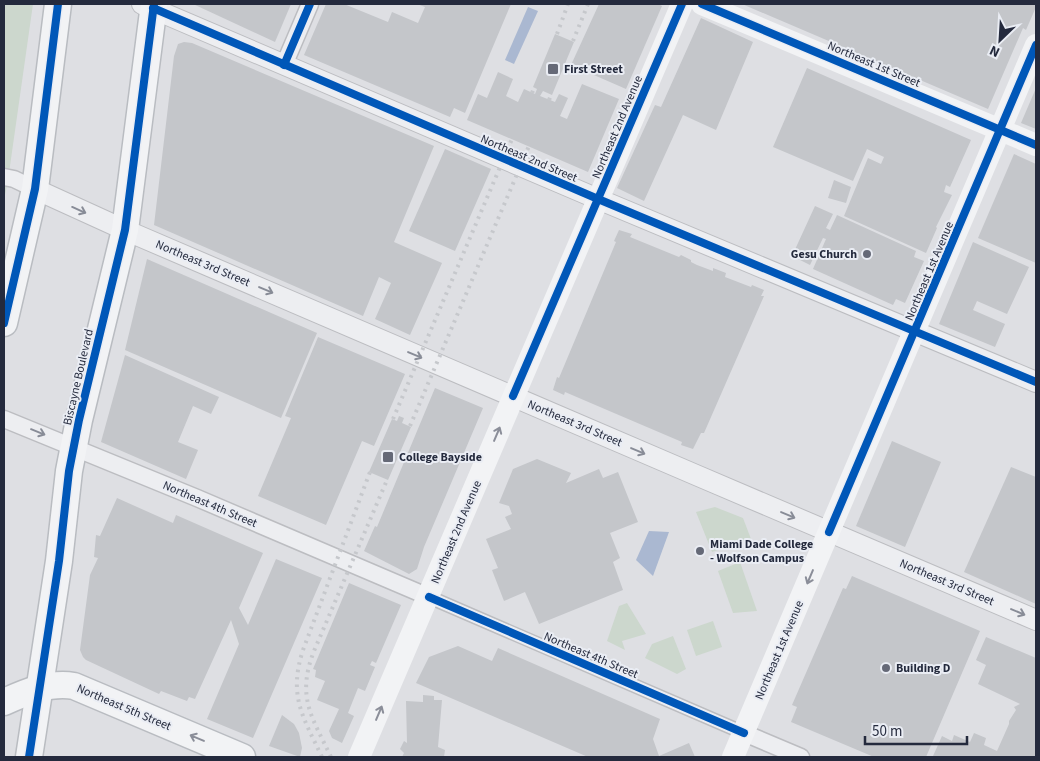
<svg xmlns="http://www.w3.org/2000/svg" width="1040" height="761" font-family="'Source Sans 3',sans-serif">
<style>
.green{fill:#ccd7cd}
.water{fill:#aab8d1}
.building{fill:#c4c6ca}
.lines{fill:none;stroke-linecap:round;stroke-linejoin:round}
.pedestrian-casing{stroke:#bcbdc1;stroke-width:15}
.minor-casing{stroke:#bcbdc1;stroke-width:19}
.tertiary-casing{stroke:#bcbdc1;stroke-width:22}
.primary-casing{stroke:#b9bcc1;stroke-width:29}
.pedestrian{stroke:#edeef1;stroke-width:12}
.minor{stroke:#edeef1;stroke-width:16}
.tertiary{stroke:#edeef1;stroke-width:20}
.secondary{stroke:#f2f3f5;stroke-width:22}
.primary{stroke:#f2f3f5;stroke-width:26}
.rail{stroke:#c6c8cc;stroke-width:4;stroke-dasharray:2.5 5;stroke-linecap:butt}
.cycleway-casing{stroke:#eaedf4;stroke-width:11}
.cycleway{stroke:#0057b8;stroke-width:8}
.oneway{stroke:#888c97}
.oneway2{stroke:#8b8e99}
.poi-dot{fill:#656977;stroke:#eaedf4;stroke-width:2}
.labels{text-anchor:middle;stroke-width:4;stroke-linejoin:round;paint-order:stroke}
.street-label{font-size:12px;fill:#242a3d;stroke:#eaedf4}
.poi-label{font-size:12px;font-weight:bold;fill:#242a3d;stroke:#eaedf4;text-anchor:start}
</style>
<rect width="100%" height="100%" fill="#dedfe3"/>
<g class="green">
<polygon points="4,4 33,4 8,180 4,200"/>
<polygon points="715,507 743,518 751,539 712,552 696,512"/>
<polygon points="740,562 757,611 733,613 718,571"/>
<polygon points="627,603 646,634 622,641 625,650 607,641 619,606"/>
<polygon points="713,621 722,647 696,656 687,630"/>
<polygon points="673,636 686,669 677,674 645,658 652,644"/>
</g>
<g class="water">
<polygon points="528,7 538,11 514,64 505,60"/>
<polygon points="649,531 669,532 653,576 636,560"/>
</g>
<g class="building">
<polygon points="193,4 291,4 275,42"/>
<polygon points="326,4 344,4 388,22 392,12 418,23 425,7 417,4 511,4 465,113 454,108 450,117 304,55"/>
<polygon points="599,4 658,4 662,6 626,89 571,65"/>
<polygon points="742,4 1036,4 1036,7 1026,30 1023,28 988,109"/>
<polygon points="701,18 753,42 716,130 683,115 644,201 617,188 655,105 661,107"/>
<polygon points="555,34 574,42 552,95 543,91 540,96 555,102 559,94 568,98 560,116 567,119 582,84 619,99 588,172 467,120 478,94 487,98 498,72 513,79 506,96 518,102 524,89 535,94 537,89 533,87"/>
<polygon points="184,42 192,43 434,146 394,242 442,263 410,335 375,319 391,283 379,277 363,316 154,225 174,56 178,44"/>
<polygon points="807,68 971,140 950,187 946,185 944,192 952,195 936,227 937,228 926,253 844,216 868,158 881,164 884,157 867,149 853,181 773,147"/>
<polygon points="1036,88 1036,129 1021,123"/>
<polygon points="445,149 491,169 455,251 409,231"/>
<polygon points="1014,154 1036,164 1036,263 978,238"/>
<polygon points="834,180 851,187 846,203 828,198"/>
<polygon points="815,206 833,214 826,228 830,230 837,215 916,251 914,257 924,261 905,303 896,299 893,305 813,269 826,239 823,238 810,265 792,256"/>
<polygon points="619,230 632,234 630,237 679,257 681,255 691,260 691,262 697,265 713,271 713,268 726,273 725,277 751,287 752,285 764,290 761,296 764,296 704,433 701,433 693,449 681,445 682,442 614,413 565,392 564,395 553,390 557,377 559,378 616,242 614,241"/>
<polygon points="973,242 1029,267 1007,314 977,301 973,310 1005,324 995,347 939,324"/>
<polygon points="147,259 317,333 281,418 125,350"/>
<polygon points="318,337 405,374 374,446 362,441 326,525 258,496 291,418 285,416"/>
<polygon points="125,355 219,397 211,414 193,406 178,442 198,450 186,479 101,442"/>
<polygon points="435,388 483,408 424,547 417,569 409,574 364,551 375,526 377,527"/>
<polygon points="399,416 404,418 402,423 411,427 388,480 369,472 392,419 397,421"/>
<polygon points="892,441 941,462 905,547 856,526"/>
<polygon points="537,459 571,473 566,483 599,469 603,478 618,472 638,522 610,533 620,558 613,562 623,590 539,624 525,592 504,601 492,570 498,568 486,539 511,529 505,517 512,514 509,506 499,503 513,469"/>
<polygon points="1011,467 1036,477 1036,604 964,572"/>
<polygon points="117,498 173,523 176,515 263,553 239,608 248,625 276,559 322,578 253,738 207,719 239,644 231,620 195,699 189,697 187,701 161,691 159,694 86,660 83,657 80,650 90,575 98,558 94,557 96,535 100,536"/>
<polygon points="852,576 980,631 926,757 874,757 791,722 797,707 792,705 843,588 846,589"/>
<polygon points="349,583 401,605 376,663 372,661 370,665 375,667 365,691 358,688 348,713 354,716 342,743 332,738 329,731 339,709 317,700 325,681 315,677 316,670 313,669"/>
<polygon points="986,637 1036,658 1036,757 936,757 933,756 942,736 952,741 954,735 970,742 974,733 986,738 984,745 997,751 1009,724 1009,721 1016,710 1014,707 1020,704 978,684 986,665 976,660"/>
<polygon points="458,646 492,661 498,648 660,719 653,739 659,756 689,743 695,757 588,757 416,683 429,657"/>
<polygon points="423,695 434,696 434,700 442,700 438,747 445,750 444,757 402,757 404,753 400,749 404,741 407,743 406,701 423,702"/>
<polygon points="282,715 294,724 299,733 302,748 300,757 269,746"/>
</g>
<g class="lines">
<defs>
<polyline id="pedestrian" points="429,597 744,733"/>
<g id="minor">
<polyline points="284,65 310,4"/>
<polyline points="4,177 14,179 35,189"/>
<polyline points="4,419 197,498 429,597"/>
<polyline points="744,733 801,757"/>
</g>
<g id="tertiary">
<polyline points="142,4 598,199 1036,382"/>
<polyline points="35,189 125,230 696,475 1036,620"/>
</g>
<g id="primary">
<polyline points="4,323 35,189 58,4"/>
<path d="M4,702C26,692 49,682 74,686L242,757"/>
<polyline points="29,757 59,561 69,471 79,420 125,230 154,4"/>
</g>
</defs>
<use href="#pedestrian" class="pedestrian-casing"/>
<use href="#minor" class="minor-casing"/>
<use href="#tertiary" class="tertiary-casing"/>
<use href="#primary" class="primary-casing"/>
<use href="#pedestrian" class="pedestrian"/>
<use href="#minor" class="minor"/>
<use href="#tertiary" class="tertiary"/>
<g class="secondary">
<polyline points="702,4 1036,145"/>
<polyline points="359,757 682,4"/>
<polyline points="733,757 1036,45"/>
</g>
<use href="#primary" class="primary"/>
<g class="rail">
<polyline points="557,34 568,4"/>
<polyline points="573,41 588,4"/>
<polyline points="532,93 534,88"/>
<polyline points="549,100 551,95"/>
<polyline points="393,419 512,139"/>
<polyline points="410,426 529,146"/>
<path d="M322,757C303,717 288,696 303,650L370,472"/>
<path d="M331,757C312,717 296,697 314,651L387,480"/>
</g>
<defs>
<g id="cycleway">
<polyline points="702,4 1036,145"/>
<polyline points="153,8 598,199 1036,382"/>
<polyline points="284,65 310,4"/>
<polyline points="4,323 35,189 58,4"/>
<polyline points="513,396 682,4"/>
<polyline points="829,532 1036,45"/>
<polyline points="429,597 744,733"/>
<polyline points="29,757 59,561 69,471 79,420 125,230 154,4"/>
</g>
</defs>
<use href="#cycleway" class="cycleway-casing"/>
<use href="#cycleway" class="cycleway"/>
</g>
<defs><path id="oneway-shaft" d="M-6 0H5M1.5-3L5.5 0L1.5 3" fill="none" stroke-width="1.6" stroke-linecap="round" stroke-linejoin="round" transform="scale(1.25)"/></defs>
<g class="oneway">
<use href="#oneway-shaft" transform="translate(79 210) rotate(24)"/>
<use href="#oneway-shaft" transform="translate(266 290) rotate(23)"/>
<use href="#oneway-shaft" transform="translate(415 355) rotate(23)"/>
<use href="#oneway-shaft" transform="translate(38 432) rotate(22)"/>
<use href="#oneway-shaft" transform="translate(638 451) rotate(23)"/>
<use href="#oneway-shaft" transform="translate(788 515) rotate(23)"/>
<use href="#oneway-shaft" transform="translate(1018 612) rotate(23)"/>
</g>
<g class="oneway2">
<use href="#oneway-shaft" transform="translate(497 434) rotate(-67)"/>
<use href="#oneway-shaft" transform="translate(810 577) rotate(113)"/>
<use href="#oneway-shaft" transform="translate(379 713) rotate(-67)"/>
<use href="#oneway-shaft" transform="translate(197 738) rotate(-157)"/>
</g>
<g class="poi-dot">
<rect x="547" y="63" width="12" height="12" rx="2.5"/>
<circle cx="867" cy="254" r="5"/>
<rect x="382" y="451" width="12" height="12" rx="2.5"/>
<circle cx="700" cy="551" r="5"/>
<circle cx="886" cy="668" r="5"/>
</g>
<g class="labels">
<g class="street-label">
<text transform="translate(874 64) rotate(23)" y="4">Northeast 1st Street</text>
<text transform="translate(617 127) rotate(-67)" y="4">Northeast 2nd Avenue</text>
<text transform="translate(529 158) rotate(23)" y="4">Northeast 2nd Street</text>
<text transform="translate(203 263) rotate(23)" y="4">Northeast 3rd Street</text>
<text transform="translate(929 271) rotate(-67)" y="4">Northeast 1st Avenue</text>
<text transform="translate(78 377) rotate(-77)" y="4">Biscayne Boulevard</text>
<text transform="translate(575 423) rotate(23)" y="4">Northeast 3rd Street</text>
<text transform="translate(210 504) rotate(23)" y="4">Northeast 4th Street</text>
<text transform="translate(456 532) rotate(-67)" y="4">Northeast 2nd Avenue</text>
<text transform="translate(947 582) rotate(23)" y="4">Northeast 3rd Street</text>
<text transform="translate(779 650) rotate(-67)" y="4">Northeast 1st Avenue</text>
<text transform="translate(591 655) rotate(23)" y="4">Northeast 4th Street</text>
<text transform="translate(124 707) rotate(23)" y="4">Northeast 5th Street</text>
</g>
<g class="poi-label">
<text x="564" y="73">First Street</text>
<text x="857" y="258" text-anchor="end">Gesu Church</text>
<text x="399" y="461">College Bayside</text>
<text x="710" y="548">Miami Dade College<tspan x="710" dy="14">- Wolfson Campus</tspan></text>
<text x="896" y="672">Building D</text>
</g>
</g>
<rect width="1040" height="761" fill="none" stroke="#242a3d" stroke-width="10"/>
<g transform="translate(1000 40) rotate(205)" stroke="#eaedf4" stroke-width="4" paint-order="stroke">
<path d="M0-4L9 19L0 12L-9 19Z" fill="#242a3d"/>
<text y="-8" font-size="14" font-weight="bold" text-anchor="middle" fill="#242a3d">N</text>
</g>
<path d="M865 736v8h102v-8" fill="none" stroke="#242a3d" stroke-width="2.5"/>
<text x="872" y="736" font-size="15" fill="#242a3d" stroke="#eaedf4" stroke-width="4" paint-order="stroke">50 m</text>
</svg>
